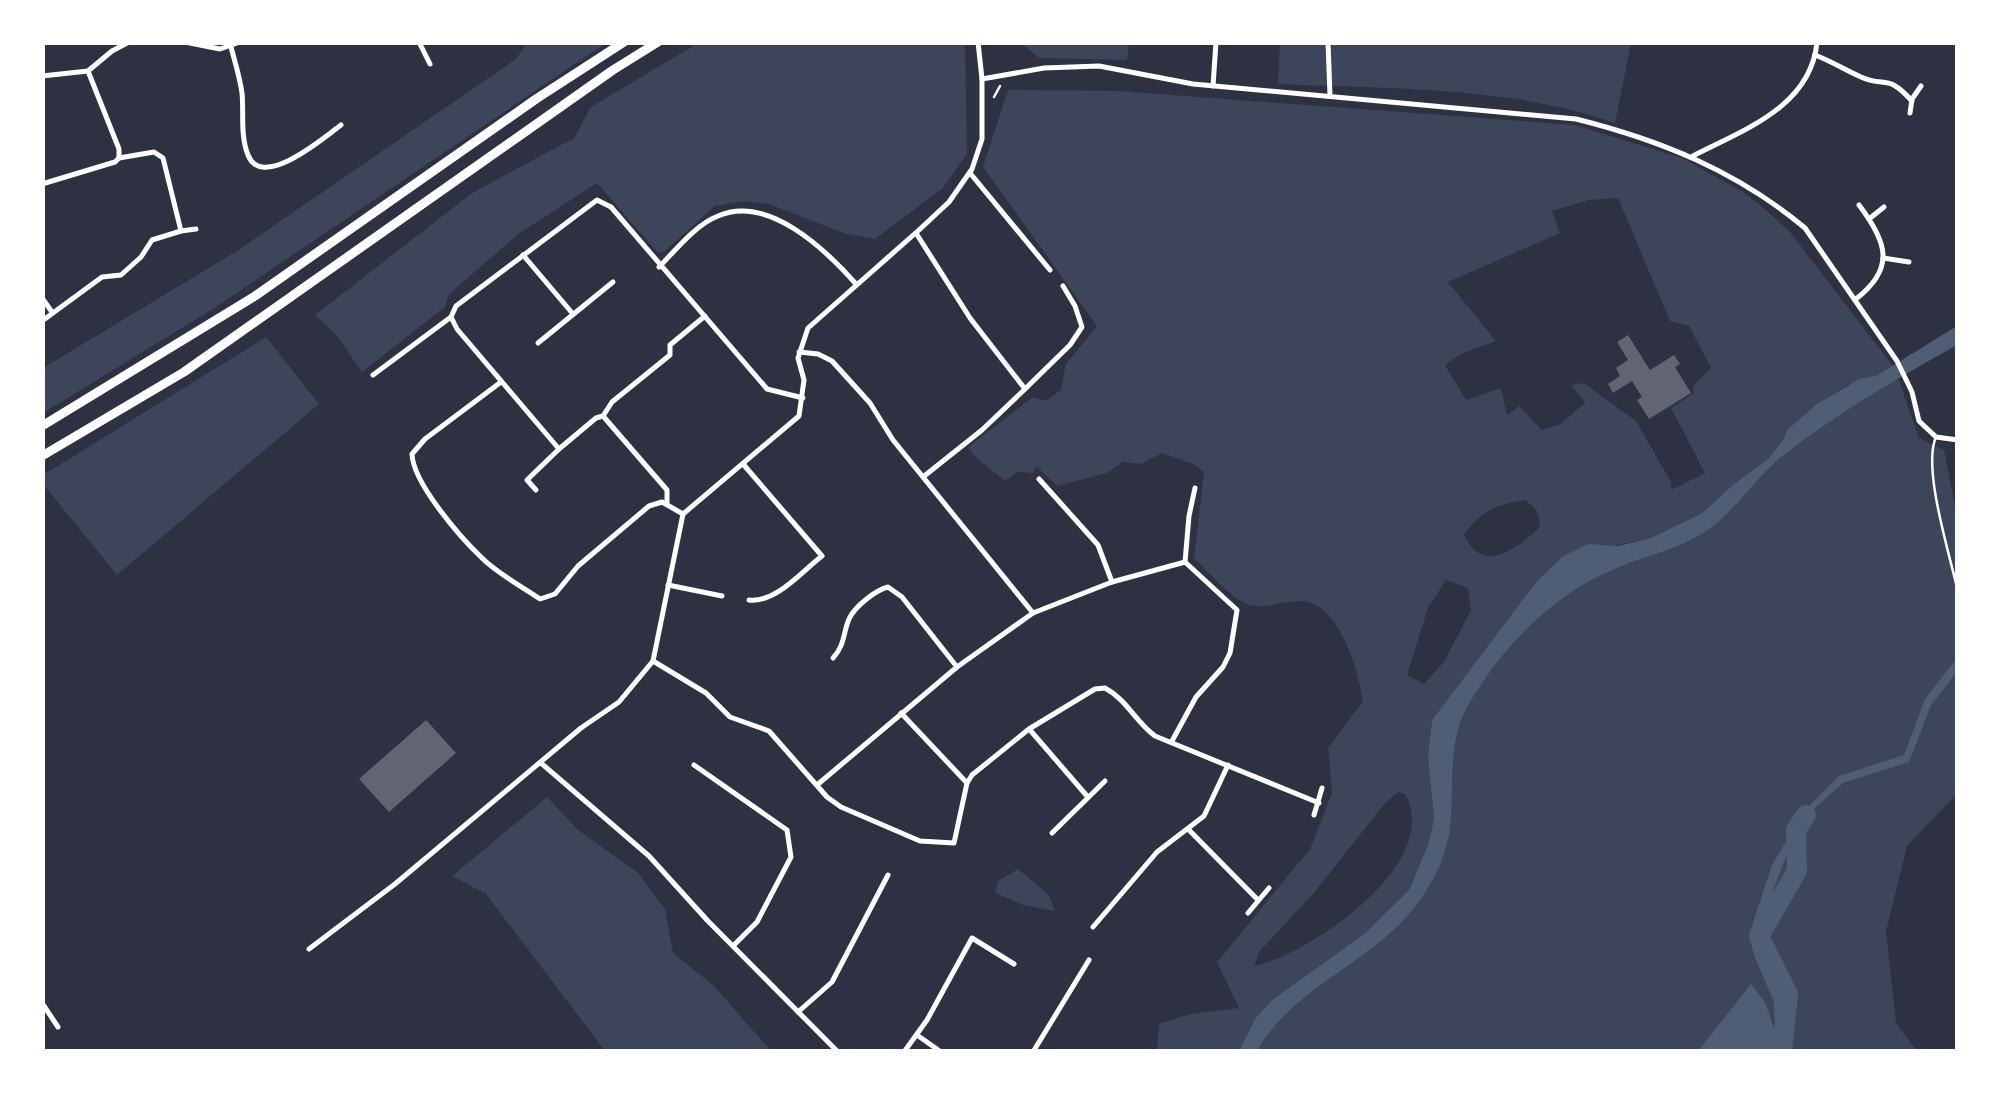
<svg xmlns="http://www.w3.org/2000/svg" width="2000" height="1094" font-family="'PT Sans Narrow',sans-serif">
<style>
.green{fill:#3c4559;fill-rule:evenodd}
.water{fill:#4f5d75}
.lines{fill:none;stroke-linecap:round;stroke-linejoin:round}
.river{stroke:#4f5d75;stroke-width:20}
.building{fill:#626471}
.path{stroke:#fff;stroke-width:2.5}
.service{stroke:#fff;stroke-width:2.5}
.minor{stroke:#fff;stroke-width:5}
.trunk{stroke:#fff;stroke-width:9}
</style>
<rect width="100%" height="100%" fill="#2d3142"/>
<g class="green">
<polygon points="527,43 606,43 216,307 43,413 43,368 237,251 516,59"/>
<polygon points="698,43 965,43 967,154 943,188 875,239 846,234 769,204 745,201 715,206 665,251 658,253 597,183 520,233 449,294 445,307 362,372 337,336 315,315 472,193 574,138 591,107"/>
<polygon points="1021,43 1021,42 1129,43 1127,60 1039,58"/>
<path d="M1280,43H1631L1615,123C1509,86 1389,89 1278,84Z"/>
<path d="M1008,90L1119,91L1575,125L1682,158L1743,192L1765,209L1790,232L1893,366L1876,376L1847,385L1818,404L1787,430L1783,440L1768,459L1734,484L1702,513L1651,538L1562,557L1536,582L1432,720L1428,757L1434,818L1429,842L1409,890L1364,934L1272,1000L1249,1028L1377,931L1428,872L1446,728L1548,591L1686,531L1850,395L1897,375L1919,438L1944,450L1958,521L1957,794L1907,846L1886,931L1896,1023L1917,1051H1157L1159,1024L1190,1014L1239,1008L1217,962L1310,849L1332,793L1328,748L1363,701C1358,670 1340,604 1302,601C1284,600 1263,610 1247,604C1228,596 1210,573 1194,558L1204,472L1193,464L1162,453L1141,464L1123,462L1107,473L1057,486L1037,467L1032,473L1017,472L1005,481L974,456L968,447L1033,397L1046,401L1061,390L1066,364L1097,326L983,167ZM1618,198L1670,321L1689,326L1711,368L1693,386L1694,393L1671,408L1705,473L1671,490V482L1636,421L1584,383L1571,385L1585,403L1560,424L1542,430L1519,406L1507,415L1501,388L1466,400L1445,365L1461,354L1496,341L1448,282L1560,233L1552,211L1589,200ZM1525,500C1536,508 1541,514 1539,528C1517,548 1483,576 1464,535C1478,513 1499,503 1525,500ZM1446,580L1468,588L1471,610L1444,662L1424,684L1407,675L1428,608ZM1399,792L1405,794C1444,863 1310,954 1254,966L1259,952L1313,894L1386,802Z"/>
<polygon points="266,337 319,404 117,575 43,484 43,475"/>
<polygon points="547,797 577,829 638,873 665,909 673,953 714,986 771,1051 605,1051 486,894 452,876"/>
<polygon points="1018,869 1049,895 1055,911 1023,905 995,893 998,881"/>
</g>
<g class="water">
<path d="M1957,326V345C1895,380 1835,414 1779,459C1752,481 1733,515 1703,533C1677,550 1647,555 1619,567C1556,592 1505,643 1470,702C1446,740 1455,785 1450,828C1447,853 1436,877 1422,897C1380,961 1294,984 1257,1051L1239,1052L1255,1019L1272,1000L1364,934L1409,890L1429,842L1434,818L1428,757L1432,720L1536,582L1562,557L1588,544L1618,546L1651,538L1702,513L1734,484L1768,459L1783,440L1787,430L1817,404L1859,379L1876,376Z"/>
<path d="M1957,658V672L1931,705L1909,762L1843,783L1814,809L1793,839L1758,930C1765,978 1794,997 1778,1051H1698L1751,984L1765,1002L1775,1031L1774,1002L1754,955L1749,935L1772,865L1804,811L1839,776L1904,755L1925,699Z"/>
</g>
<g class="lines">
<polyline class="river" points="1782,1052 1788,994 1759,936 1797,871 1796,830 1806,815"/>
</g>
<g class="building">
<polygon points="1628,335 1650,370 1674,355 1680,364 1675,367 1691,393 1649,419 1637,400 1642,397 1632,381 1613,393 1608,384 1620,376 1616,368 1628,360 1617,342"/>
<polygon points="426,720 456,753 389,812 359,779"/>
</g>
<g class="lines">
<polyline class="path" points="994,97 1000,86"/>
<path class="service" d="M1936,437C1922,468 1950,555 1958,592"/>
<g class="minor">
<polyline points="185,42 220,49 240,42"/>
<polyline points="419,42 430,64"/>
<polyline points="1328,42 1330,96"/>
<path d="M231,47C235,62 240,78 242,93C244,113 240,135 248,155C262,191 325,137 341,125"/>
<path d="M1815,55C1831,61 1845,70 1861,77C1886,88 1887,73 1912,101"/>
<polyline points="42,76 88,71 112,51 129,42"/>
<path d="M982,79L1044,68L1099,66L1193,84L1576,119C1660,140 1737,171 1805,228L1897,361L1912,392L1919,421L1936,437L1958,440"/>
<polyline points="1213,86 1216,42"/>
<polyline points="1910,113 1912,99 1921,86"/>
<path d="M1693,156C1743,130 1811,107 1817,42"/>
<polyline points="119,158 154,152 163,158 181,231 196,229"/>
<polyline points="970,173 1050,270"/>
<polyline points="42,184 115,162 119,158 119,149 88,71"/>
<polyline points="1869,219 1884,207"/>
<polyline points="916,233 970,318 1025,389 982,430 923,477"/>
<polyline points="523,255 573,314"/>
<polyline points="1883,258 1909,262"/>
<path d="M659,267C676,250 695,225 718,216C768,194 826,250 856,284"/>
<polyline points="42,298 52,312"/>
<path d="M1856,299C1896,268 1887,242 1859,205"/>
<polyline points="705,316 670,345 670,355 612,402 603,416 596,418 559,449 457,329 451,317 456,306 597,200 611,207 767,389 803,398"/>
<polyline points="42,321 102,277 121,275 141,257 152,240 181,231"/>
<polyline points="538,343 613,282"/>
<polyline points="799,352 818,354 832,361 870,403 893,440 1033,613"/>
<polyline points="373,375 451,317"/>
<path d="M501,382L425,439L412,454C413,483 460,537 482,558C498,574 521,586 540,599L555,594L578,566L649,506L662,502L683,514"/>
<polyline points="1025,389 1070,345 1082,327 1075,306 1063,286"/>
<polyline points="603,416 667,490 667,504"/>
<path d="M743,464L822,556C801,572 776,603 749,600"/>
<polyline points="1039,479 1098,545 1112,582"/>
<polyline points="536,490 527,480 559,449"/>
<polyline points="668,585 722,596"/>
<path d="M833,658C845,645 843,633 849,619C855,606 876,590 888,587L902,597L957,667"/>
<polyline points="653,661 706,693 730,717 769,731 827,797 841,807 920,841 954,843 967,783 901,713"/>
<polyline points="1030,730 1087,796"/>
<polyline points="1172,741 1196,697 1223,667 1230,653 1237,610 1185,562"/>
<polyline points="541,763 649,856 707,920 838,1052"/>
<polyline points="694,765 787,830 791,857 757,922 733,946"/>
<path d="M967,783L972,775L1029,729L1095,689L1105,688C1126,699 1136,722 1155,736L1319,803"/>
<polyline points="817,785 957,667 1033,613 1112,582 1185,562 1189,516 1195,488"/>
<polyline points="1314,815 1322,788"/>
<polyline points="1189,830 1258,900"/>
<polyline points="1052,833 1105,781"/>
<polyline points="1248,913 1269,888"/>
<polyline points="1093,927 1157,852 1204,816 1228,765"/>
<polyline points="309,949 395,884 581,728 619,702 653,661 683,514 799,416 804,380 798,358 808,328 919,230 949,202 972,169 982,139 982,79 978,42"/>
<polyline points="42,1003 58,1027"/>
<polyline points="798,1012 832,982 888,875"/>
<polyline points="917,1035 941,1052"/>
<polyline points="904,1052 927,1020 972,938 1014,964"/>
<polyline points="1033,1052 1089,960"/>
</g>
<g class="trunk">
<polyline points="42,426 255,296 536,99 624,42"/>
<polyline points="42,456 184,372 613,70 658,42"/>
</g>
</g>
<rect width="2000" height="1094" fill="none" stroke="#ffffff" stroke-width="90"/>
</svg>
